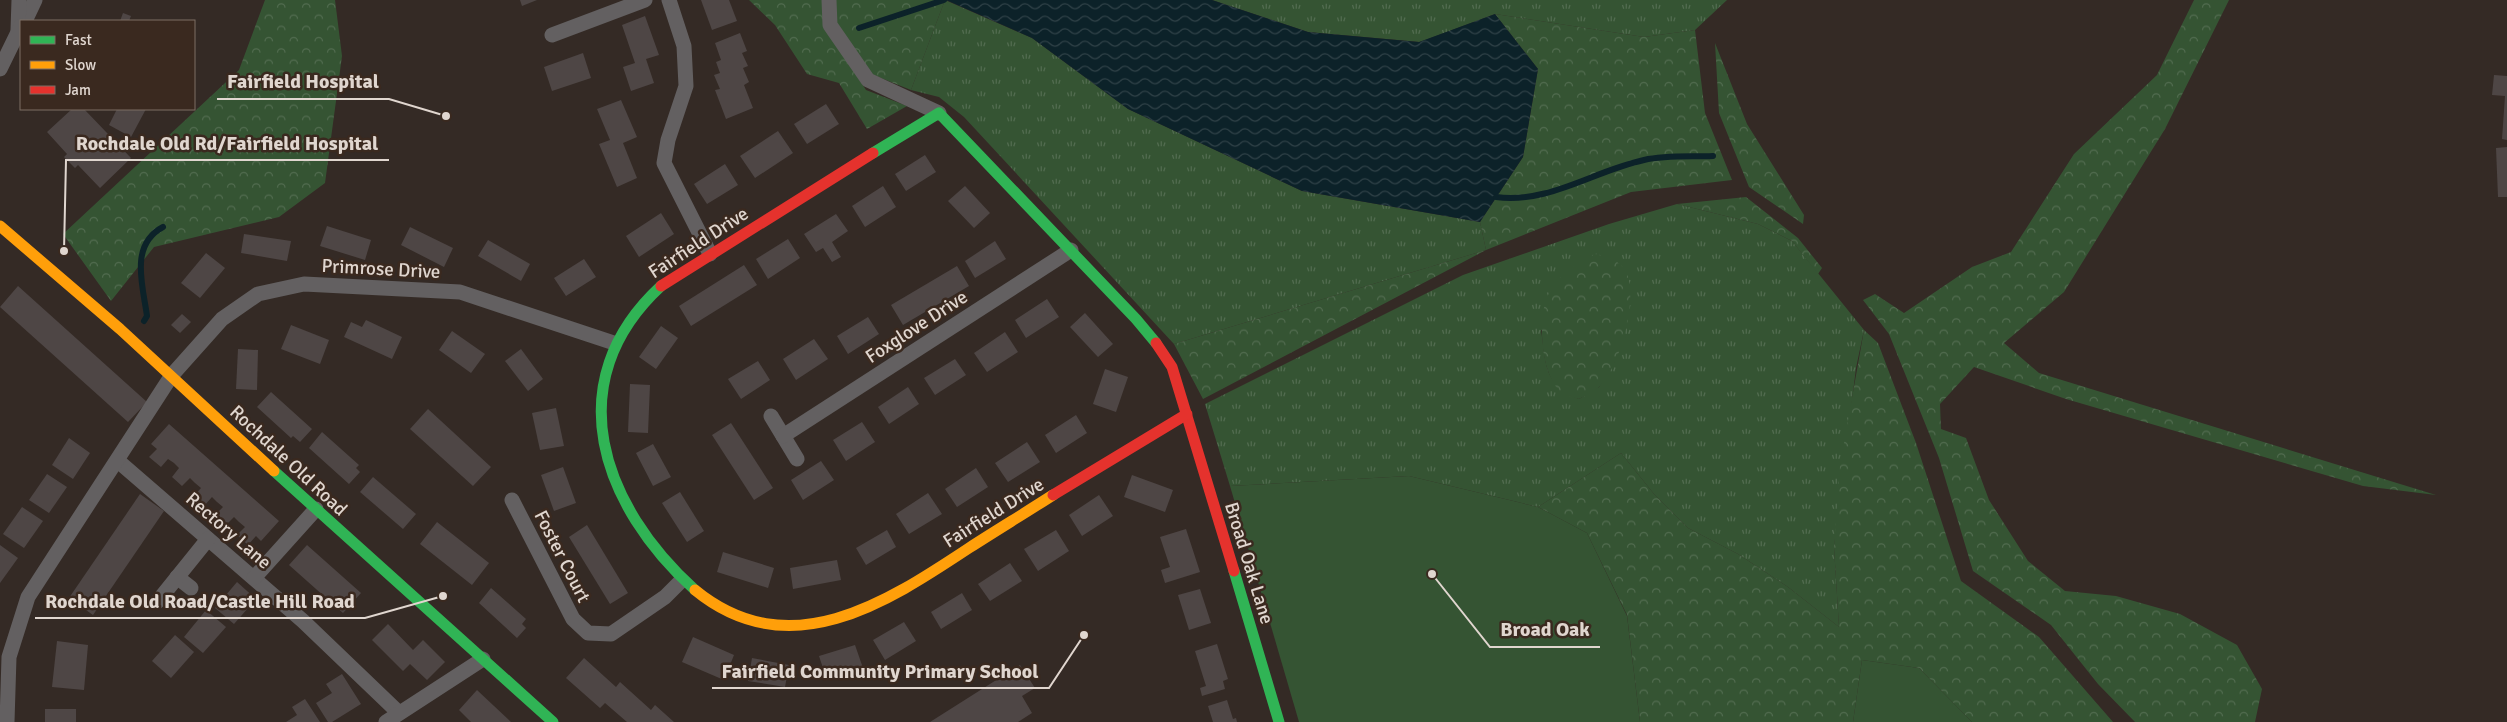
<svg xmlns="http://www.w3.org/2000/svg" width="2507" height="722" font-family="Signika,sans-serif">
<style>
.grass{fill:url(#grass-tufts);fill-rule:evenodd}
.forest{fill:url(#forest-crowns)}
.park{fill:#355433}
.water{fill:url(#water-waves)}
.lines{fill:none;stroke-linecap:round;stroke-linejoin:round}
.stream{stroke:#0c2229;stroke-width:6}
.building{fill:#4e4645}
.street{stroke:#636061;stroke-width:15}
.fast{stroke:#30b455;stroke-width:11}
.slow{stroke:#ff9f0a;stroke-width:11}
.jam{stroke:#e5322d;stroke-width:11}
.labels{text-anchor:middle;stroke-width:5;stroke-linejoin:round;paint-order:stroke}
.street-label{font-size:19px;fill:#e0d6cf;stroke:#3a291f}
.leader{fill:none;stroke:#e0d6cf;stroke-width:2}
.callout-dot{fill:#e0d6cf;stroke:#3a291f;stroke-width:2}
.callout-label{font-size:20px;text-anchor:middle;font-weight:bold;fill:#e0d6cf;stroke:#3a291f;stroke-width:5;stroke-linejoin:round;paint-order:stroke}
</style>
<defs>
<pattern id="grass-tufts" width="24" height="20" patternUnits="userSpaceOnUse" patternTransform="scale(1.25)"><rect width="24" height="20" fill="#355433"/><path d="M3 7l-1-3M5 7V3M7 7l1-3M15 17l-1-3M17 17v-4M19 17l1-3" fill="none" stroke="#526c50"/></pattern>
<pattern id="forest-crowns" width="20" height="18" patternUnits="userSpaceOnUse" patternTransform="scale(1.25)"><rect width="20" height="18" fill="#355433"/><path d="M2 6a3 3 0 1 1 6 0M12 15a3 3 0 1 1 6 0" fill="none" stroke="#526c50"/></pattern>
<pattern id="water-waves" width="16" height="10" patternUnits="userSpaceOnUse" patternTransform="scale(1.25)"><rect width="16" height="10" fill="#0c2229"/><path d="M0 5q4-4 8 0t8 0" fill="none" stroke="#2f4147"/></pattern>
</defs>
<rect width="100%" height="100%" fill="#342a25"/>
<g class="grass">
<polygon points="945,0 1032,38 1128,109 1302,191 1480,222 1486,250 1174,344 964,117 939,97 911,90"/>
<polygon points="1212,0 1727,0 1695,30 1644,37 1495,14 1420,42 1308,32"/>
<path d="M1677,204L1758,224L1792,241L1864,330L1856,368L1834,547L1839,627L1788,587L1738,554L1688,528L1654,494L1621,453L1538,507L1409,476L1230,486L1205,404L1463,275L1609,224ZM1541,330L1615,361L1599,387L1579,399C1543,386 1546,362 1541,330Z"/>
</g>
<g class="forest">
<polygon points="265,0 335,0 342,56 325,183 279,217 154,247 111,301 63,234 239,70"/>
<polygon points="749,0 823,0 825,27 866,90 907,106 867,129 839,83 807,74 775,25"/>
<polygon points="836,0 945,0 911,90 871,74 836,25"/>
<polygon points="2194,0 2229,0 2165,129 2064,292 2004,343 2039,373 2436,495 2363,486 2066,399 1974,367 1940,404 1941,429 1966,438 1989,500 2028,561 2065,591 2116,596 2180,614 2237,645 2262,689 2255,722 2135,722 2098,684 2051,625 1973,571 1939,458 1889,334 1863,300 1875,294 1904,313 1972,267 2011,252 2074,154 2157,75"/>
<polygon points="1495,14 1644,37 1695,30 1705,113 1732,180 1631,192 1486,250 1203,399 1174,344 1486,250 1480,222 1523,157 1538,69"/>
<polygon points="1715,43 1747,124 1804,215 1803,224 1749,187 1719,113"/>
<polygon points="1746,197 1798,238 1822,268 1818,274 1792,241 1758,224 1677,204"/>
<path d="M1596,254C1608,258 1621,260 1627,274C1638,301 1620,367 1599,387C1594,392 1585,396 1579,399C1574,398 1568,396 1564,394C1541,380 1538,324 1546,300C1554,279 1576,262 1596,254Z"/>
<polygon points="1864,330 1878,343 1916,443 1961,581 2039,637 2113,722 1972,722 1919,668 1862,660 1853,722 1640,722 1627,615 1587,533 1538,507 1621,453 1654,494 1688,528 1738,554 1788,587 1839,627 1834,547 1840,466"/>
</g>
<g class="park">
<polygon points="1409,476 1538,507 1587,533 1627,616 1640,722 1299,722 1230,486"/>
<polygon points="1862,660 1919,668 1972,722 1853,722"/>
</g>
<polygon class="water" points="946,0 1212,0 1308,32 1419,42 1495,14 1538,69 1523,157 1480,222 1302,191 1128,109 1032,38"/>
<g class="lines">
<g class="stream">
<polyline points="859,28 944,0"/>
<path d="M1496,197C1549,204 1593,171 1644,160C1666,155 1691,157 1713,156"/>
<path d="M144,321L147,316C143,286 129,245 163,227"/>
</g>
</g>
<g class="building">
<polygon points="520,0 537,0 522,6"/>
<polygon points="701,0 729,0 737,21 712,30"/>
<polygon points="123,13 131,16 129,21 120,21"/>
<polygon points="645,16 659,55 646,59 654,83 631,91 623,67 635,63 622,25"/>
<polygon points="740,33 747,51 742,53 748,66 743,68 749,82 744,85 753,108 726,119 715,90 720,89 714,75 720,73 716,62 721,60 715,43"/>
<polygon points="583,53 591,78 552,91 544,67"/>
<polygon points="2494,75 2507,76 2507,140 2502,139 2505,96 2492,95"/>
<polygon points="621,100 637,137 623,143 637,178 617,187 599,144 610,140 597,109"/>
<polygon points="826,104 839,124 807,144 794,124"/>
<polygon points="72,109 84,109 131,158 100,188 78,165 75,168 64,157 67,154 47,132"/>
<polygon points="117,109 146,109 131,137 109,125"/>
<polygon points="778,131 793,153 755,178 740,156"/>
<polygon points="2507,147 2507,197 2498,197 2496,148"/>
<polygon points="925,155 936,172 906,191 895,174"/>
<polygon points="725,164 738,185 707,204 694,184"/>
<polygon points="883,186 896,207 865,227 852,206"/>
<polygon points="965,186 990,213 974,228 948,201"/>
<polygon points="661,213 674,234 639,257 626,236"/>
<polygon points="836,214 848,231 832,242 841,257 832,262 823,248 816,252 804,234"/>
<polygon points="327,226 371,240 365,260 320,246"/>
<polygon points="410,227 453,248 444,267 401,245"/>
<polygon points="244,234 291,241 287,261 241,253"/>
<polygon points="788,239 800,258 768,279 756,259"/>
<polygon points="488,240 530,264 521,281 478,256"/>
<polygon points="995,241 1006,259 975,278 965,261"/>
<polygon points="206,253 225,268 200,298 181,283"/>
<polygon points="584,259 596,277 566,296 554,278"/>
<polygon points="744,265 757,285 691,326 679,306"/>
<polygon points="957,266 969,286 903,325 891,305"/>
<polygon points="18,286 147,402 128,422 0,307"/>
<polygon points="1047,299 1059,317 1026,338 1015,320"/>
<polygon points="1085,313 1113,344 1098,357 1070,327"/>
<polygon points="182,314 191,322 180,333 171,325"/>
<polygon points="868,317 879,334 848,354 837,336"/>
<polygon points="366,320 402,337 392,359 344,337 351,322 362,327"/>
<polygon points="291,325 329,340 320,364 281,349"/>
<polygon points="661,326 678,338 656,369 639,357"/>
<polygon points="452,331 485,354 471,373 439,350"/>
<polygon points="1005,332 1018,352 987,372 974,353"/>
<polygon points="814,339 828,359 796,380 783,359"/>
<polygon points="238,349 258,350 257,390 236,389"/>
<polygon points="521,349 543,379 528,391 505,361"/>
<polygon points="955,359 966,375 935,395 924,378"/>
<polygon points="758,361 770,380 741,399 728,379"/>
<polygon points="1105,369 1128,377 1116,412 1093,404"/>
<polygon points="630,384 650,385 648,433 628,432"/>
<polygon points="908,387 919,404 889,424 878,407"/>
<polygon points="271,392 312,429 300,442 293,436 291,438 257,407"/>
<polygon points="556,408 564,446 540,450 532,413"/>
<polygon points="428,409 491,467 473,486 410,429"/>
<polygon points="1076,415 1087,433 1056,453 1045,435"/>
<polygon points="862,422 875,442 846,461 833,440"/>
<polygon points="731,423 773,488 754,500 712,435"/>
<polygon points="169,424 279,521 261,541 256,536 248,545 237,535 245,527 239,522 234,517 226,525 215,515 223,507 217,502 212,497 204,506 194,496 201,488 195,483 190,478 182,486 172,477 179,468 174,463 168,459 161,467 149,457 157,449 151,444"/>
<polygon points="322,432 359,465 356,468 360,472 349,484 309,448"/>
<polygon points="69,438 90,453 73,479 52,465"/>
<polygon points="1027,442 1040,462 1008,482 995,463"/>
<polygon points="653,444 671,477 653,486 636,453"/>
<polygon points="821,461 834,480 803,500 791,480"/>
<polygon points="563,467 576,503 554,511 541,475"/>
<polygon points="976,468 988,487 957,507 945,489"/>
<polygon points="47,474 67,487 49,513 29,500"/>
<polygon points="1132,475 1173,490 1165,512 1124,497"/>
<polygon points="373,477 416,514 403,529 360,492"/>
<polygon points="680,492 704,531 687,542 662,503"/>
<polygon points="928,493 942,514 909,534 896,514"/>
<polygon points="140,494 164,511 93,615 69,598"/>
<polygon points="1099,495 1113,516 1082,536 1069,515"/>
<polygon points="22,507 43,521 24,548 3,534"/>
<polygon points="437,522 489,563 472,585 420,544"/>
<polygon points="587,525 628,593 610,604 569,537"/>
<polygon points="1186,529 1200,572 1165,583 1161,570 1170,567 1160,537"/>
<polygon points="887,530 896,547 866,565 856,548"/>
<polygon points="1056,530 1069,551 1038,571 1024,549"/>
<polygon points="0,545 18,558 0,583"/>
<polygon points="307,545 361,593 343,613 289,565"/>
<polygon points="723,552 774,568 768,588 717,572"/>
<polygon points="837,560 841,580 793,589 790,568"/>
<polygon points="1010,563 1022,581 990,601 978,584"/>
<polygon points="237,582 256,599 234,624 215,608"/>
<polygon points="491,588 526,619 522,624 526,628 517,638 479,603"/>
<polygon points="1200,589 1211,623 1189,630 1178,595"/>
<polygon points="962,593 972,610 941,629 931,612"/>
<polygon points="206,610 226,627 203,653 184,637"/>
<polygon points="904,622 916,641 885,660 873,640"/>
<polygon points="388,624 413,650 423,640 445,662 427,680 410,664 403,671 372,640"/>
<polygon points="175,635 194,652 171,678 152,661"/>
<polygon points="693,637 734,655 724,680 682,662"/>
<polygon points="57,641 88,645 84,690 52,687"/>
<polygon points="1217,644 1228,679 1223,681 1225,689 1202,696 1200,688 1206,686 1195,651"/>
<polygon points="855,645 863,668 827,680 819,656"/>
<polygon points="584,658 616,687 620,682 651,710 655,705 674,722 627,722 605,703 600,708 566,678"/>
<polygon points="752,658 789,665 785,687 748,681"/>
<polygon points="1020,665 1035,688 1022,696 1032,713 1018,722 930,722"/>
<polygon points="342,674 361,704 332,722 328,722 316,703 332,693 326,684"/>
<polygon points="477,690 511,722 471,722 459,710"/>
<polygon points="305,699 320,722 286,722 297,715 292,707"/>
<polygon points="1227,700 1233,719 1236,718 1237,722 1213,722 1208,706"/>
<rect x="45" y="709" width="31" height="13"/>
</g>
<g class="lines">
<g class="street">
<polyline points="669,0 684,46 686,86 668,140 664,163 710,254"/>
<polyline points="829,0 830,25 868,80 939,113"/>
<polyline points="25,21 35,0"/>
<polyline points="18,30 19,0"/>
<polyline points="552,35 645,0"/>
<polyline points="0,69 21,26"/>
<polyline points="771,416 797,459"/>
<polyline points="783,436 1071,250"/>
<polyline points="118,461 303,621 399,713"/>
<polyline points="512,500 573,619 588,633 611,634 665,597 681,581"/>
<polyline points="177,577 191,588"/>
<polyline points="254,578 316,509"/>
<polyline points="158,601 208,539"/>
<polyline points="7,722 9,657 28,597 172,375 222,319 258,294 304,284 460,292 614,343"/>
<polyline points="386,722 483,659"/>
</g>
<g class="fast">
<polyline points="873,153 939,113 1136,319 1156,343"/>
<path d="M661,286C557,382 602,506 695,590"/>
<polyline points="274,471 553,722"/>
<polyline points="1234,571 1279,722"/>
</g>
<g class="slow">
<polyline points="0,226 120,329 274,471"/>
<path d="M695,590C789,667 886,603 969,548C997,530 1025,513 1053,495"/>
</g>
<g class="jam">
<polyline points="661,286 873,153"/>
<polyline points="1156,343 1172,367 1234,571"/>
<polyline points="1053,495 1187,414"/>
</g>
</g>
<g class="labels">
<g class="street-label">
<text transform="translate(698 242) rotate(-33)" y="7">Fairfield Drive</text>
<text transform="translate(381 268) rotate(3)" y="7">Primrose Drive</text>
<text transform="translate(916 326) rotate(-33)" y="7">Foxglove Drive</text>
<text transform="translate(289 460) rotate(43)" y="7">Rochdale Old Road</text>
<text transform="translate(993 512) rotate(-32)" y="7">Fairfield Drive</text>
<text transform="translate(229 530) rotate(41)" y="7">Rectory Lane</text>
<text transform="translate(563 556) rotate(63)" y="7">Foster Court</text>
<text transform="translate(1250 563) rotate(73)" y="7">Broad Oak Lane</text>
</g>
</g>
<path class="leader" d="M446 116L389 99H217M64 251L66 160H389M443 596L365 618H35M1432 574L1490 647H1600M1084 635L1049 688H712"/>
<g class="callout-dot">
<circle cx="446" cy="116" r="5"/>
<circle cx="64" cy="251" r="5"/>
<circle cx="443" cy="596" r="5"/>
<circle cx="1432" cy="574" r="5"/>
<circle cx="1084" cy="635" r="5"/>
</g>
<g class="callout-label">
<text x="303" y="88">Fairfield Hospital</text>
<text x="227" y="150">Rochdale Old Rd/Fairfield Hospital</text>
<text x="200" y="608">Rochdale Old Road/Castle Hill Road</text>
<text x="1545" y="636">Broad Oak</text>
<text x="880" y="678">Fairfield Community Primary School</text>
</g>
<rect x="20" y="20" width="175" height="90" fill="#3a291f" stroke="#7c6e65"/>
<rect x="30" y="36" width="25" height="8" fill="#30b455" stroke="#7c6e65"/>
<text x="65" y="45" font-size="15" fill="#e0d6cf">Fast</text>
<rect x="30" y="61" width="25" height="8" fill="#ff9f0a" stroke="#7c6e65"/>
<text x="65" y="70" font-size="15" fill="#e0d6cf">Slow</text>
<rect x="30" y="86" width="25" height="8" fill="#e5322d" stroke="#7c6e65"/>
<text x="65" y="95" font-size="15" fill="#e0d6cf">Jam</text>
</svg>
